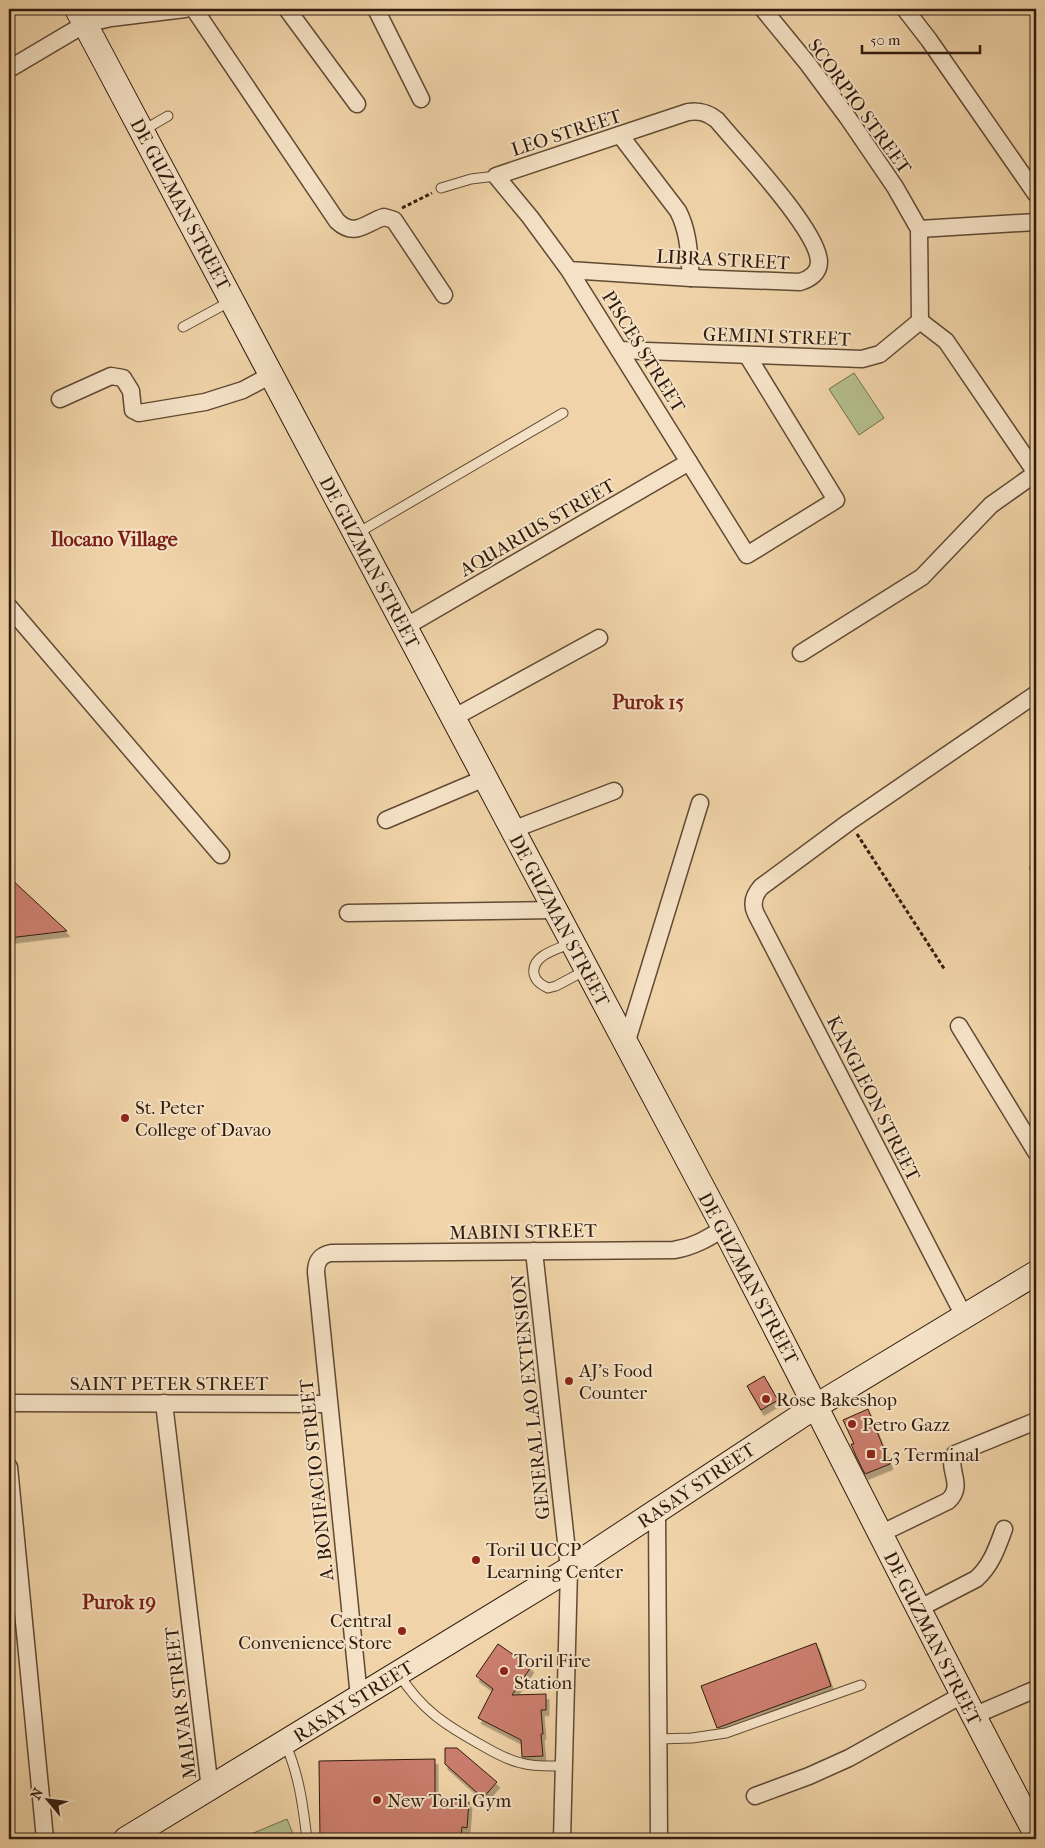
<svg xmlns="http://www.w3.org/2000/svg" width="1045" height="1848" font-family="'IM FELL French Canon',serif">
<style>
.green{fill:#b4be8c;stroke:#726d4d}
.building{fill:#cb7e6e;stroke:#301c0e;filter:url(#shadow)}
.lines{fill:none;stroke-linecap:round;stroke-linejoin:round}
.lane-casing{stroke:#604a34;stroke-width:11}
.street-casing{stroke:#604a34;stroke-width:19}
.secondary-casing{stroke:#301c0e;stroke-width:26}
.path{stroke:#301c0e;stroke-width:3;stroke-dasharray:4 2.5;stroke-linecap:butt}
.lane{stroke:#f5e2c6;stroke-width:9}
.street{stroke:#f5e2c6;stroke-width:16}
.secondary{stroke:#f5e2c6;stroke-width:24}
.poi-dot{fill:#8f2418;stroke:#f5e2c6;stroke-width:2}
.labels{text-anchor:middle;stroke-width:4;stroke-linejoin:round;paint-order:stroke}
.street-label{font-size:19px;fill:#301c0e;stroke:#f5e2c6}
.poi-label{font-size:19px;fill:#301c0e;stroke:#f5e2c6;text-anchor:start}
.neighbourhood-label{font-size:20px;font-weight:bold;fill:#7a1f14;stroke:#f5e2c6}
</style>
<defs>
<filter id="shadow"><feDropShadow dx="3" dy="5.5" stdDeviation="0" flood-color="#0004"/></filter>
</defs>
<rect width="100%" height="100%" fill="#f0d3a8"/>
<filter id="stains"><feTurbulence type="fractalNoise" baseFrequency=".004" numOctaves="4"/><feColorMatrix values="0 0 0 0 .2 0 0 0 0 .09 0 0 0 0 .02 0 0 0 .5 -.17"/></filter>
<radialGradient id="worn" r=".72"><stop offset=".6" stop-color="#630" stop-opacity="0"/><stop offset="1" stop-color="#630" stop-opacity=".3"/></radialGradient>
<g class="green">
<polygon points="854,373 884,418 859,435 829,389"/>
<polygon points="287,1819 295,1839 239,1839"/>
</g>
<g class="building">
<polygon points="9,877 67,931 9,938"/>
<polygon points="764,1376 778,1400 761,1410 747,1386"/>
<polygon points="868,1409 890,1464 865,1474 856,1456 851,1444 854,1444 843,1420"/>
<polygon points="816,1643 831,1686 717,1728 701,1686"/>
<polygon points="498,1644 531,1667 512,1695 546,1694 546,1710 541,1710 543,1734 541,1734 543,1756 522,1757 521,1740 478,1718 493,1689 476,1676"/>
<polygon points="445,1748 457,1748 497,1782 483,1798 445,1764"/>
<polygon points="435,1759 435,1801 469,1802 467,1828 462,1827 461,1839 320,1839 319,1761"/>
</g>
<g class="lines">
<defs>
<g id="lane">
<polyline points="142,131 168,116"/>
<polyline points="441,188 471,179 496,176"/>
<polyline points="183,327 231,301"/>
<polyline points="356,534 563,413"/>
<polyline points="1035,868 1036,866"/>
<path d="M572,943C558,949 531,955 534,974C536,982 542,985 548,988L556,986L586,970"/>
<path d="M399,1674C421,1710 447,1726 483,1746C495,1753 508,1760 521,1763C535,1767 550,1766 564,1766"/>
<polyline points="658,1739 692,1738 726,1733 861,1685"/>
<path d="M285,1743C299,1774 303,1806 307,1839"/>
</g>
<g id="street">
<path d="M194,9L337,221C355,238 365,223 384,217L394,220L444,295"/>
<polyline points="287,9 357,104"/>
<polyline points="376,9 421,99"/>
<polyline points="763,9 808,64 848,118 895,187 919,229 920,321"/>
<polyline points="905,9 929,40 1036,194"/>
<polyline points="9,69 85,24 111,18 185,9"/>
<path d="M620,135L678,211C689,232 689,255 691,278"/>
<polyline points="919,229 1036,222"/>
<path d="M569,270L691,278L800,282C810,279 819,273 819,262C819,231 739,147 717,120C708,113 700,110 688,112L496,176L530,217L569,270L747,555L836,500L747,355"/>
<polyline points="920,321 946,341 1036,473"/>
<polyline points="619,350 862,359 880,354 920,321"/>
<polyline points="60,399 111,376 123,378 131,391 133,410 139,413 205,402 243,390 271,375"/>
<polyline points="9,607 221,855"/>
<polyline points="405,627 689,462"/>
<polyline points="801,653 922,577 991,505 1036,473"/>
<polyline points="453,718 599,638"/>
<polyline points="386,820 485,778"/>
<polyline points="512,830 614,791"/>
<polyline points="348,913 554,910"/>
<polyline points="959,1026 1036,1152"/>
<polyline points="626,1044 700,803"/>
<polyline points="534,1251 569,1569 562,1839"/>
<path d="M964,1316L756,914C751,904 754,895 761,887L849,822L1036,694"/>
<polyline points="9,1403 328,1404"/>
<polyline points="164,1403 210,1789"/>
<polyline points="9,1467 45,1839"/>
<polyline points="657,1511 659,1839"/>
<path d="M880,1534L948,1501C966,1485 945,1468 955,1454L1036,1421"/>
<path d="M918,1609L976,1579C991,1566 997,1548 1004,1529"/>
<path d="M359,1697L316,1272C316,1262 320,1255 331,1253L674,1250C693,1247 707,1239 724,1228"/>
<polyline points="973,1716 1036,1689"/>
<polyline points="755,1796 809,1776 849,1758 962,1695"/>
</g>
<g id="secondary">
<path d="M77,9L724,1228C829,1430 929,1634 1036,1834"/>
<polyline points="126,1839 569,1569 816,1406 1036,1273"/>
</g>
</defs>
<use href="#lane" class="lane-casing"/>
<use href="#street" class="street-casing"/>
<use href="#secondary" class="secondary-casing"/>
<g class="path">
<polyline points="402,208 432,193"/>
<polyline points="857,834 945,970"/>
</g>
<use href="#lane" class="lane"/>
<use href="#street" class="street"/>
<use href="#secondary" class="secondary"/>
</g>
<g class="poi-dot">
<circle cx="125" cy="1118" r="5"/>
<circle cx="569" cy="1381" r="5"/>
<circle cx="766" cy="1399" r="5"/>
<circle cx="852" cy="1424" r="5"/>
<rect x="866" y="1449" width="10" height="10" rx="2.5"/>
<circle cx="476" cy="1560" r="5"/>
<circle cx="402" cy="1631" r="5"/>
<circle cx="504" cy="1671" r="5"/>
<circle cx="377" cy="1800" r="5"/>
</g>
<g class="labels">
<g class="street-label">
<text transform="translate(860 106) rotate(54)" y="7">SCORPIO STREET</text>
<text transform="translate(566 132) rotate(-18)" y="7">LEO STREET</text>
<text transform="translate(181 204) rotate(62)" y="7">DE GUZMAN STREET</text>
<text transform="translate(723 259) rotate(3)" y="7">LIBRA STREET</text>
<text transform="translate(777 336) rotate(2)" y="7">GEMINI STREET</text>
<text transform="translate(644 351) rotate(58)" y="7">PISCES STREET</text>
<text transform="translate(537 527) rotate(-30)" y="7">AQUARIUS STREET</text>
<text transform="translate(370 562) rotate(62)" y="7">DE GUZMAN STREET</text>
<text transform="translate(560 920) rotate(62)" y="7">DE GUZMAN STREET</text>
<text transform="translate(874 1098) rotate(63)" y="7">KANGLEON STREET</text>
<text transform="translate(523 1231) rotate(-1)" y="7">MABINI STREET</text>
<text transform="translate(749 1278) rotate(62)" y="7">DE GUZMAN STREET</text>
<text x="169" y="1390">SAINT PETER STREET</text>
<text transform="translate(530 1397) rotate(-96)" y="7">GENERAL LAO EXTENSION</text>
<text transform="translate(316 1480) rotate(-96)" y="7">A. BONIFACIO STREET</text>
<text transform="translate(696 1485) rotate(-34)" y="7">RASAY STREET</text>
<text transform="translate(933 1638) rotate(63)" y="7">DE GUZMAN STREET</text>
<text transform="translate(353 1701) rotate(-32)" y="7">RASAY STREET</text>
<text transform="translate(180 1703) rotate(-97)" y="7">MALVAR STREET</text>
</g>
<g class="poi-label">
<text x="135" y="1114">St. Peter<tspan x="135" dy="22">College of Davao</tspan></text>
<text x="579" y="1377">AJ's Food<tspan x="579" dy="22">Counter</tspan></text>
<text x="776" y="1406">Rose Bakeshop</text>
<text x="862" y="1431">Petro Gazz</text>
<text x="881" y="1461">L3 Terminal</text>
<text x="486" y="1556">Toril UCCP<tspan x="486" dy="22">Learning Center</tspan></text>
<text x="392" y="1627" text-anchor="end">Central<tspan x="392" dy="22">Convenience Store</tspan></text>
<text x="514" y="1667">Toril Fire<tspan x="514" dy="22">Station</tspan></text>
<text x="387" y="1807">New Toril Gym</text>
</g>
<g class="neighbourhood-label">
<text x="114" y="546">Ilocano Village</text>
<text x="648" y="709">Purok 15</text>
<text x="119" y="1609">Purok 19</text>
</g>
</g>
<rect width="1045" height="1848" fill="none" stroke="#f0d3a8" stroke-width="30"/>
<rect x="10" y="10" width="1025" height="1828" fill="none" stroke="#301c0e" stroke-width="2.5"/>
<rect x="15" y="15" width="1015" height="1818" fill="none" stroke="#301c0e"/>
<g transform="translate(48 1800) rotate(299)" stroke="#f5e2c6" stroke-width="4" paint-order="stroke">
<path d="M0-4L9 19L0 12L-9 19Z" fill="#301c0e"/>
<text y="-8" font-size="14" font-weight="bold" text-anchor="middle" fill="#301c0e">N</text>
</g>
<path d="M862 45v8h118v-8" fill="none" stroke="#301c0e" stroke-width="2.5"/>
<text x="870" y="45" font-size="15" fill="#301c0e" stroke="#f5e2c6" stroke-width="4" paint-order="stroke">50 m</text>
<rect width="100%" height="100%" filter="url(#stains)"/>
<rect width="100%" height="100%" fill="url(#worn)"/>
</svg>
